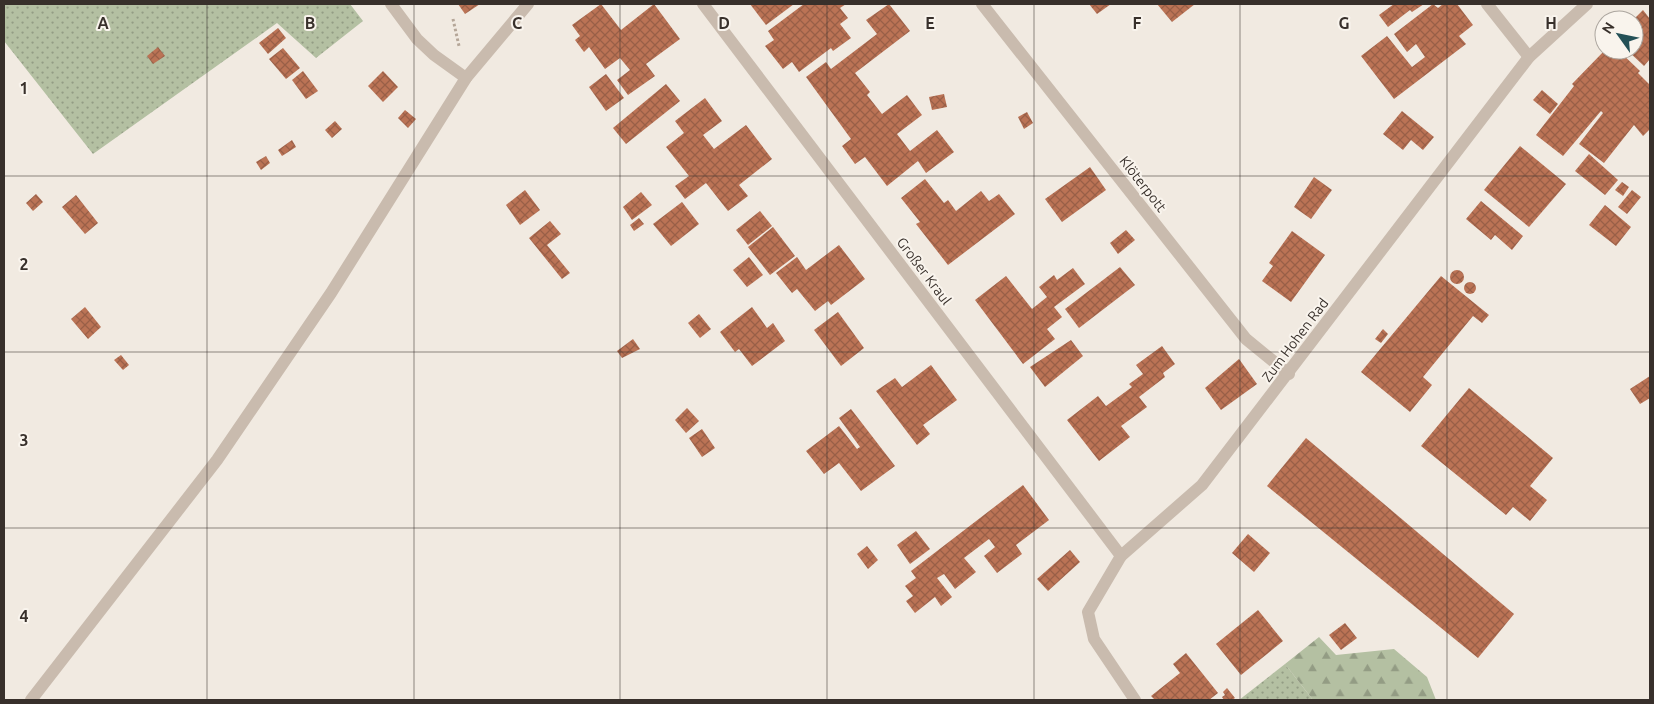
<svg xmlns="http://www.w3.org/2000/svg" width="1654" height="704" font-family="Ubuntu,sans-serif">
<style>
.grass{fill:url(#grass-dots)}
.forest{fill:url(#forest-firs)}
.building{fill:url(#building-cross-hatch)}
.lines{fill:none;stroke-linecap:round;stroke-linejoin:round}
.path{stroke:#b5a698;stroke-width:3;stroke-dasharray:2.5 2.5;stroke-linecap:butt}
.service{stroke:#c9bbae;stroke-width:12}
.minor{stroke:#c9bbae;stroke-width:12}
.grid{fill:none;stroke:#38302b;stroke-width:1;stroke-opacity:0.55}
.labels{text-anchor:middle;stroke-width:4;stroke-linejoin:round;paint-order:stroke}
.street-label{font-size:14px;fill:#38302b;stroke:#f9f4ed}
.grid-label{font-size:16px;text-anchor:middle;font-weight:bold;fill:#38302b;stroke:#f9f4ed;stroke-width:4;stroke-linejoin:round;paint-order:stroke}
</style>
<defs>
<pattern id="grass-dots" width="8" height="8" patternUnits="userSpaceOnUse" patternTransform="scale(1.25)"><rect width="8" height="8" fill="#b4c0a2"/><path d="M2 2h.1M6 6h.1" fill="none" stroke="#939c84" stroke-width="1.8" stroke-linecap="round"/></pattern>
<pattern id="forest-firs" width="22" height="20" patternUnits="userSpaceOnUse" patternTransform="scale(1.25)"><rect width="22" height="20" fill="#b4c0a2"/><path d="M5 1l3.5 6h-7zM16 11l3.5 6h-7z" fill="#939c84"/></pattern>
<pattern id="building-cross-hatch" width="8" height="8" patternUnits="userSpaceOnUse" patternTransform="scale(1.25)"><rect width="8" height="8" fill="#bb7355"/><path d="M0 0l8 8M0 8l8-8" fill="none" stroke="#995f47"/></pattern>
</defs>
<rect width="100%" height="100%" fill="#f1eae1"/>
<g class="grass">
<polygon points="4,4 350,4 363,21 316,58 277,23 93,154 4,41"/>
<polygon points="1285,664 1313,700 1239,700"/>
</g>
<polygon class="forest" points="1319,637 1336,655 1394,649 1427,677 1436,700 1313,700 1285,664"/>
<g class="building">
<polygon points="458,4 480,4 465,14"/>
<polygon points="601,4 621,30 654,4 680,39 646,64 655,76 628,95 617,80 630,70 620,58 605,69 589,47 584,52 575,40 580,36 572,25"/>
<polygon points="750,4 794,4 766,25"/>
<polygon points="804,4 846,4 840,8 848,18 840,24 851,38 833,51 831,48 799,72 792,62 783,69 765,46 774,40 768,31"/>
<polygon points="889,4 910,31 855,73 870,92 867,95 882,114 907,95 922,115 897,134 910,151 937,130 954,152 926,173 918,161 887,186 865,157 855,164 842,146 851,139 806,77 826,62 831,69 877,34 866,20"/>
<polygon points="1089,4 1111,4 1097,14"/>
<polygon points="1157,4 1195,4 1172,22"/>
<polygon points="1394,4 1424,4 1412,12 1410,10 1388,27 1379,15"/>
<polygon points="1433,4 1438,8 1443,4 1457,4 1473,25 1459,36 1466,44 1394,99 1361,56 1387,36 1412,67 1425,57 1416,44 1407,52 1394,34"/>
<polygon points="1643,10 1650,19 1650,59 1644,66 1627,50 1634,50 1634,19"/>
<polygon points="278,28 286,38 268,54 259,43"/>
<polygon points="158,47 165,56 153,64 147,56"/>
<polygon points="283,48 300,68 286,79 269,59"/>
<polygon points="1605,50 1618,50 1640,71 1638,73 1650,85 1650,129 1643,136 1634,125 1604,163 1579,144 1603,113 1601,111 1563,156 1536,135 1574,86 1572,84"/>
<polygon points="303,71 318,91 306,99 292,80"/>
<polygon points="383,71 398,87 383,102 368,86"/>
<polygon points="606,74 624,98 606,111 589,87"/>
<polygon points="666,84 680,101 626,144 613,128"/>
<polygon points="1542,90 1558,104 1550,114 1533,100"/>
<polygon points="944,94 947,107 932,110 929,97"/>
<polygon points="705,98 722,121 703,135 714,149 746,125 772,159 739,185 748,196 728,211 706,183 685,199 675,186 689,176 666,147 684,133 675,121"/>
<polygon points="405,110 416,119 408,128 398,118"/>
<polygon points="1402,111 1434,137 1423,150 1411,140 1403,150 1383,134"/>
<polygon points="1027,112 1033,123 1024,129 1018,117"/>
<polygon points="335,121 342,129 332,138 325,130"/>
<polygon points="292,140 296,147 282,156 278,150"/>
<polygon points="1520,146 1566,184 1529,227 1484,190"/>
<polygon points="1589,154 1618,180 1605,195 1575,171"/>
<polygon points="266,156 270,163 261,170 256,162"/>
<polygon points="1090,167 1106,190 1062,222 1045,199"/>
<polygon points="1314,177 1332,190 1311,219 1294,207"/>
<polygon points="925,179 944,203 948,200 956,211 981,191 989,201 999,194 1015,214 948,265 916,224 920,222 901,198"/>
<polygon points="1622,182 1629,187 1623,196 1615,190"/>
<polygon points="525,190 540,210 520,225 506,205"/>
<polygon points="1632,190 1641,197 1627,214 1618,207"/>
<polygon points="641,192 652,205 632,220 623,207"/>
<polygon points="36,194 43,202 33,211 26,203"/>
<polygon points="76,195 98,223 85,234 62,207"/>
<polygon points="1481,201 1523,236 1512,250 1495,235 1491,240 1466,219"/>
<polygon points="682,202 699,224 671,246 653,224"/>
<polygon points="1605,205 1631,227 1616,246 1589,225"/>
<polygon points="760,211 772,226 748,245 736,230"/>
<polygon points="639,218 644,224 634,231 630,225"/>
<polygon points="550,221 561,234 547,245 570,273 562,279 529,238"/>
<polygon points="773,227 795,256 770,275 748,247"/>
<polygon points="1126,230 1135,240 1118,254 1110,243"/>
<polygon points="1292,231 1325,255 1291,302 1262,281 1273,266 1269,263"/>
<polygon points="839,245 865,279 831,305 828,301 815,311 797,289 792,293 776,273 797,257 806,270"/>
<polygon points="749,257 763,275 747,287 733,270"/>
<polygon points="1120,267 1135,285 1079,328 1065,309"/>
<polygon points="1073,268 1085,284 1054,307 1062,317 1047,329 1055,339 1023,364 975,300 1006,276 1032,309 1047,297 1039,287 1054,275 1057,280"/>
<circle cx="1457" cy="277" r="7"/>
<polygon points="1441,276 1489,315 1482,323 1473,316 1423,377 1432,385 1410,412 1361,372"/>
<circle cx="1470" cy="288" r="6"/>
<polygon points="85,307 101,327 88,339 71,319"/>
<polygon points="752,307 767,328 773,323 785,341 752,366 739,349 735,352 720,332"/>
<polygon points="838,312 864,348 841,366 814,330"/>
<polygon points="699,314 711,329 700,338 688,323"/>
<polygon points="1383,329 1388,334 1381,343 1375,339"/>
<polygon points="633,339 640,349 622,358 617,351"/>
<polygon points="1071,340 1083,356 1045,387 1030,367"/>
<polygon points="1162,346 1175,364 1163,373 1165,377 1139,397 1147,407 1121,426 1130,437 1099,461 1067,420 1098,396 1106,406 1132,387 1129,384 1143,374 1136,365"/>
<polygon points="121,355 129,365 123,370 114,360"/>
<polygon points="1239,359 1257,384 1221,410 1205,388"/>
<polygon points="931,365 957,400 923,425 930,434 917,445 876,391 895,378 902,387"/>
<polygon points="1650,376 1650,398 1640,404 1630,389"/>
<polygon points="1469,388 1553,458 1530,486 1547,500 1530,521 1513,507 1506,515 1421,446"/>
<polygon points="687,408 699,421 686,433 675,420"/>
<polygon points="851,409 895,466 861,491 839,463 824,474 806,451 839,426 857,449 860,447 839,418"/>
<polygon points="702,429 715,448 702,457 689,438"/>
<polygon points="1306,438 1514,614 1478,658 1267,486"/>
<polygon points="1023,485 1049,520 1016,545 1022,554 997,573 984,556 995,547 989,539 964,558 976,572 955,589 944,574 937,578 952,597 941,606 935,597 915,613 906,601 913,596 905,586 916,578 911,571"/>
<polygon points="916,531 930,549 910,564 897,545"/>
<polygon points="1248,534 1270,553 1254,572 1232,553"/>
<polygon points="867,546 878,560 868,569 857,554"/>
<polygon points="1070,550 1080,562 1048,591 1037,579"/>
<polygon points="1258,610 1283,641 1241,675 1216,644"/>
<polygon points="1345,623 1357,638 1341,650 1329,635"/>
<polygon points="1186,653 1218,693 1209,700 1155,700 1151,696 1180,673 1173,664"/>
<polygon points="1227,688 1235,698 1232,700 1224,700 1222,697 1225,695 1223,692"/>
</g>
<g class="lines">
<polyline class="path" points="453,19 459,46"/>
<g class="service">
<polyline points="1121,556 1088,612 1094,639 1135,700"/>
<polyline points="31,700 217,460 331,293 466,78"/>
</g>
<g class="minor">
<polyline points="391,4 417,39 434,55 466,78 528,4"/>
<polyline points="703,4 1121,556 1202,485 1529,57 1587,4"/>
<polyline points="982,4 1246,339 1289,374"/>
<polyline points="1487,4 1529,57"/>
</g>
</g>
<path class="grid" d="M207,4V700M414,4V700M620,4V700M827,4V700M1034,4V700M1240,4V700M1447,4V700M4,176H1650M4,352H1650M4,528H1650"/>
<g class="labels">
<g class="street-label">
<text transform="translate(1143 184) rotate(52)" y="5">Klöterpott</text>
<text transform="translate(924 271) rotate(53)" y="5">Großer Kraul</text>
<text transform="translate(1295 340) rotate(-53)" y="5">Zum Hohen Rad</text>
</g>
</g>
<g class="grid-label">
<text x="103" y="29">A</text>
<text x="310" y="29">B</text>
<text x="517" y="29">C</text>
<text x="724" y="29">D</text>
<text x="930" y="29">E</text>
<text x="1137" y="29">F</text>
<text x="1344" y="29">G</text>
<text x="1551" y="29">H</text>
<text x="24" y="94">1</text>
<text x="24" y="270">2</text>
<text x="24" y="446">3</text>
<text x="24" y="622">4</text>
</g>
<rect width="1654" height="704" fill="none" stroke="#38302b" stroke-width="10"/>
<g transform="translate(1619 35) rotate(303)"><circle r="24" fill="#f9f4ed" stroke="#aca69f"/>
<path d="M0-4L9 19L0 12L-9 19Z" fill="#245056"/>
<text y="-8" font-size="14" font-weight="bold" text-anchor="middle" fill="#38302b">N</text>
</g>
</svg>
